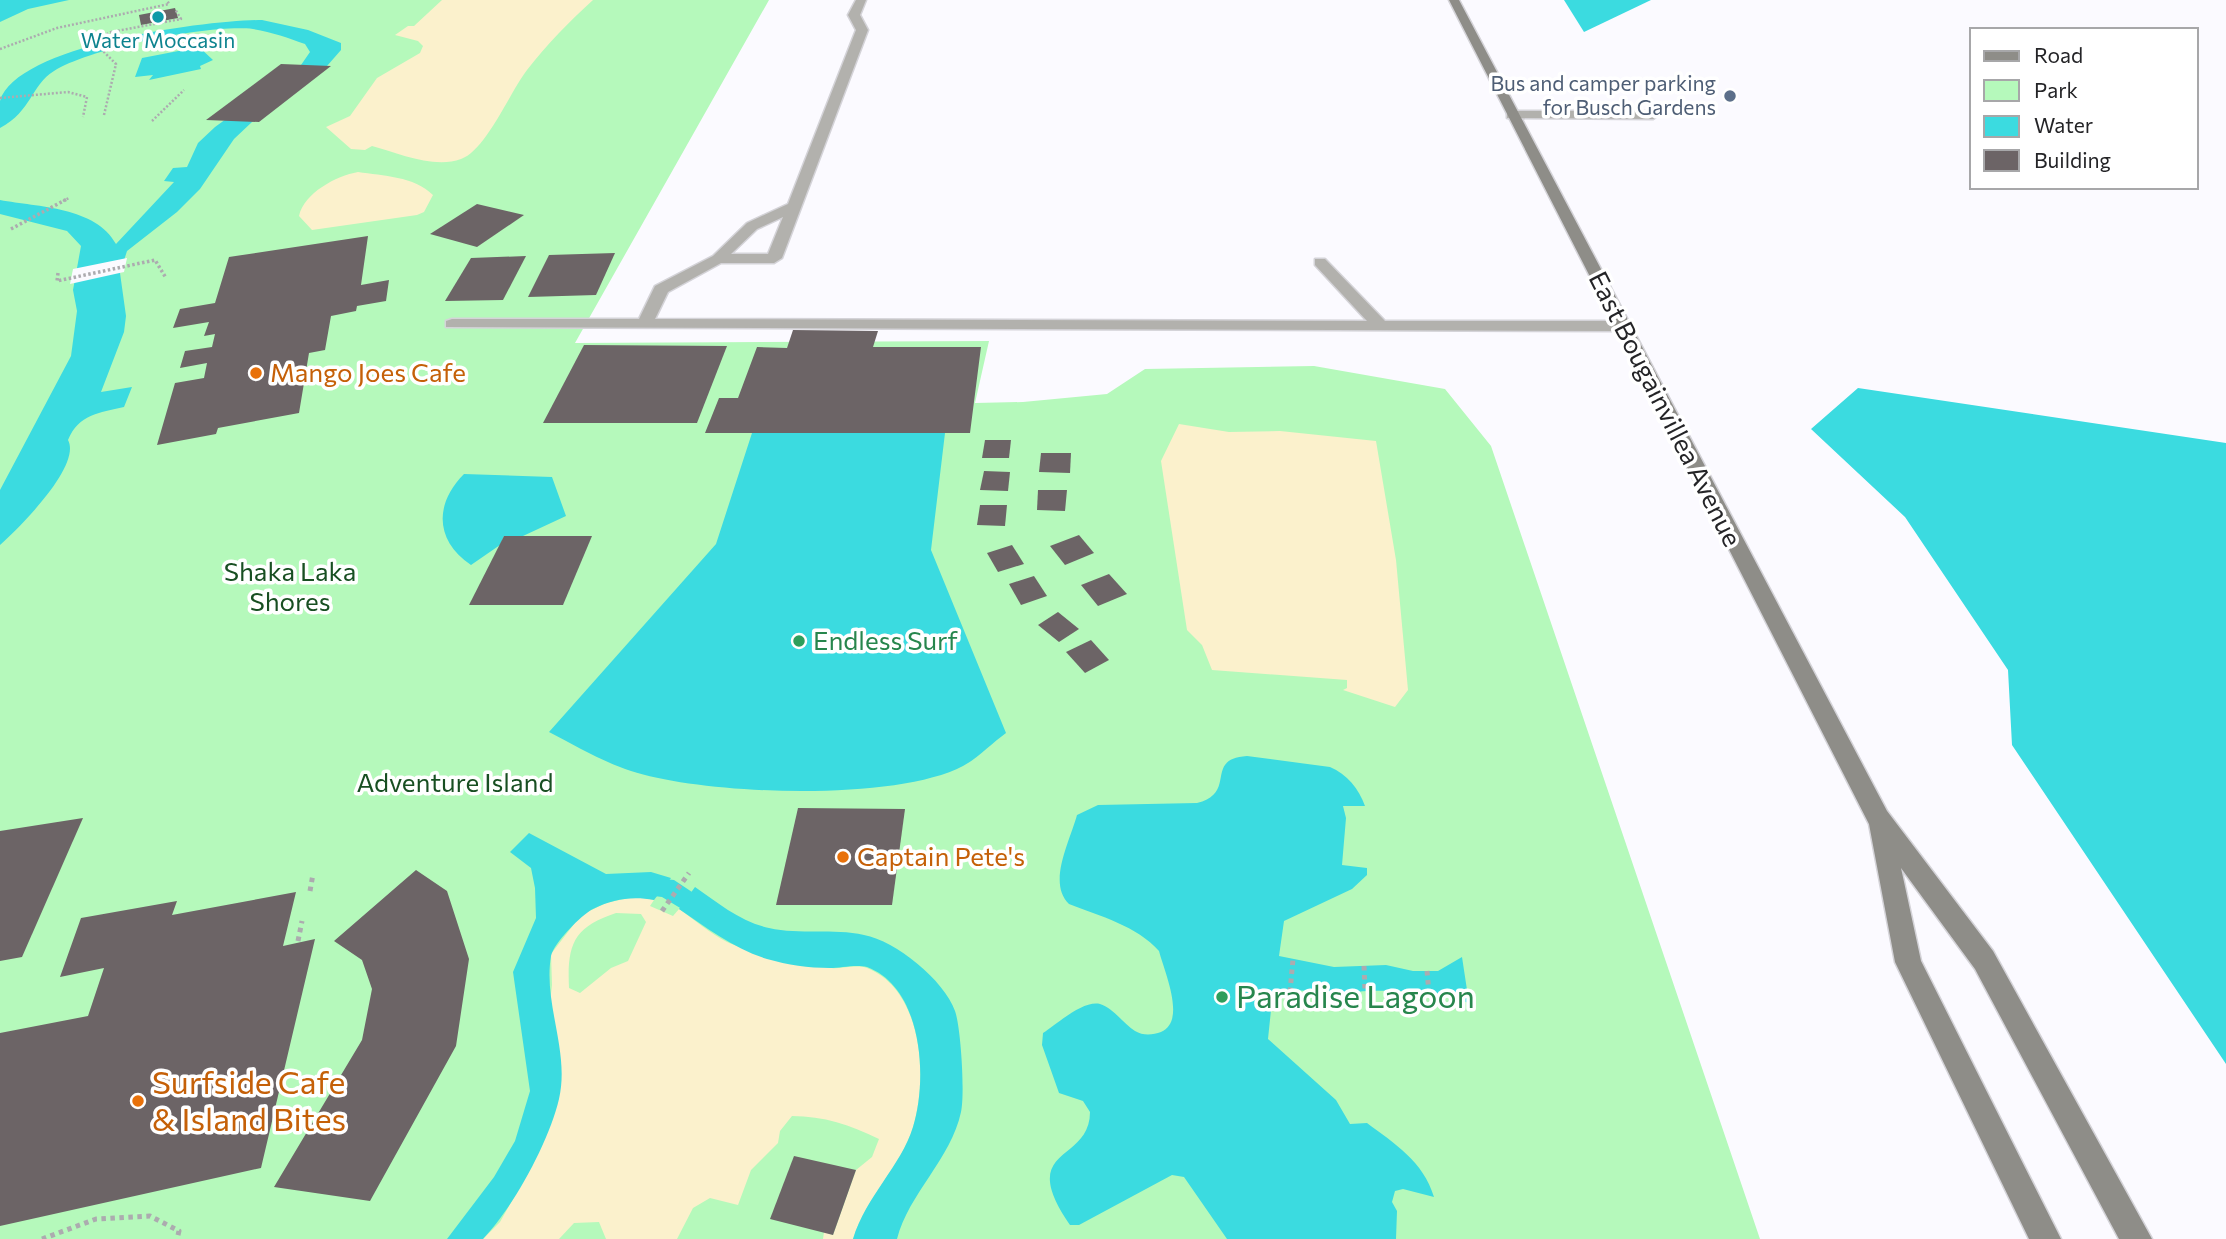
<svg xmlns="http://www.w3.org/2000/svg" width="2226" height="1239" font-family="Commissioner,sans-serif">
<style>
.green{fill:#b5f9bb}
.sand{fill:#fbf1cc;fill-rule:evenodd}
.water{fill:#3bdbe0}
.pier{fill:#fbfaff}
.lines{fill:none;stroke-linecap:round;stroke-linejoin:round}
.stream{fill:#3bdbe0;fill-rule:evenodd}
.building{fill:#6c6466}
.lane-casing{stroke:#d4d3d8;stroke-width:3}
.secondary-casing{stroke:#d4d3d8;stroke-width:3}
.path-far2{stroke:#acabaf;stroke-width:2.5;stroke-dasharray:2 2;stroke-linecap:butt}
.path-far1{stroke:#acabaf;stroke-width:3.5;stroke-dasharray:2.5 2.5;stroke-linecap:butt}
.path{stroke:#acabaf;stroke-width:5;stroke-dasharray:4.5 4.5;stroke-linecap:butt}
.lane{fill:#b2b1ad;fill-rule:evenodd}
.secondary{fill:#8e8d88;fill-rule:evenodd}
.culture-dot{fill:#0f9aa8;stroke:#fff;stroke-width:2.5}
.service-dot{fill:#5c6f8a;stroke:#fff;stroke-width:2.5}
.food-dot{fill:#e8710a;stroke:#fff;stroke-width:2.5}
.leisure-dot{fill:#2e9e5b;stroke:#fff;stroke-width:2.5}
.labels{text-anchor:middle;stroke-width:7;stroke-linejoin:round;paint-order:stroke}
.far-culture-label{font-size:21px;fill:#0d838f;stroke:#fff}
.far-service-label{font-size:21px;fill:#4e5e75;stroke:#fff;text-anchor:end}
.food-label{font-size:26px;fill:#c56008;stroke:#fff;text-anchor:start}
.street-label{font-size:26px;fill:#242427;stroke:#fff}
.park-label{font-size:26px;fill:#184f22;stroke:#fff}
.leisure-label{font-size:26px;fill:#27864d;stroke:#fff;text-anchor:start}
.near-leisure-label{font-size:32px;fill:#27864d;stroke:#fff;text-anchor:start}
.near-food-label{font-size:32px;fill:#c56008;stroke:#fff;text-anchor:start}
</style>
<rect width="100%" height="100%" fill="#fbfaff"/>
<polygon class="green" points="0,0 769,0 575,343 989,341 975,403 1023,402 1107,394 1145,369 1314,366 1445,389 1491,446 1760,1239 0,1239"/>
<g class="sand">
<path d="M442,0H593C569,22 547,44 527,70C510,92 486,150 461,159C434,169 398,153 372,146L365,150L351,149L326,127L350,116L377,78L420,53L423,46L418,41L395,35L408,26H414Z"/>
<path d="M358,172C383,176 414,176 433,195L424,212L417,215L312,230L299,216C304,193 336,176 358,172Z"/>
<polygon points="1179,424 1229,432 1280,431 1376,441 1396,560 1408,690 1395,707 1343,690 1347,688 1347,680 1212,670 1202,645 1187,630 1161,461"/>
<path d="M637,896L654,900L650,906L673,916L679,909C695,920 711,934 727,942C743,950 811,965 830,968C842,969 857,964 867,968C923,990 928,1078 913,1127C901,1167 866,1197 853,1239H823L824,1232L833,1235L856,1170L872,1157L879,1139C850,1125 824,1116 792,1116L780,1131L778,1143L751,1170L738,1205L710,1198L693,1208L677,1239H606L599,1222L574,1223L559,1239H483L500,1222L531,1167L552,985L551,954L581,915L606,903ZM616,913L641,914L646,922L628,961L611,968L580,993L569,988C567,945 573,927 616,913Z"/>
</g>
<g class="water">
<polygon points="0,0 69,0 28,9 0,22"/>
<polygon points="1564,0 1651,0 1584,32"/>
<path d="M262,20L308,30L341,43V50L327,66L252,122L234,139L200,189L177,212L127,251L120,273L126,316L124,332L101,392L132,387L124,407C99,413 79,414 68,440C82,466 18,529 0,545V490L71,356L77,311L73,290L81,246L67,231L0,214V200C38,207 96,207 116,244L174,182L164,181L173,168L187,167L198,143L215,127L301,65L310,52L305,44C289,38 271,32 253,29C209,24 91,48 54,71C31,85 32,111 0,128C0,120 0,108 0,101C17,44 210,20 262,20Z"/>
<polygon points="199,47 213,60 200,66 201,69 149,80 153,75 135,77 142,58"/>
<polygon points="1858,388 2226,443 2226,1064 2012,745 2008,670 1905,517 1811,429"/>
<path d="M752,433H945L931,550L1006,733C992,743 978,758 963,766C895,802 704,795 631,771C603,762 576,746 549,732L716,544Z"/>
<path d="M464,474L552,477L566,516L523,536H504L500,545L471,565C435,541 434,504 464,474Z"/>
<path d="M1247,756L1330,767C1347,774 1359,789 1365,806H1343L1346,818L1342,865L1367,868V875L1352,889L1284,921L1279,956L1334,967L1386,965L1413,971H1438L1462,957L1469,1003C1436,992 1404,990 1368,991C1360,991 1350,994 1341,993C1317,990 1297,990 1273,991L1268,1039L1336,1100L1350,1124L1367,1123C1395,1144 1423,1161 1434,1197L1403,1189L1395,1191L1392,1202L1397,1211L1396,1239H1227L1184,1177L1172,1175L1079,1225H1070C1015,1145 1090,1164 1090,1112L1083,1101L1059,1093L1042,1045L1043,1033C1057,1024 1083,1000 1100,1004C1113,1008 1124,1024 1135,1031C1143,1036 1153,1035 1161,1032C1187,1021 1164,971 1159,951C1137,926 1100,916 1069,904C1047,883 1070,841 1077,815L1098,805L1197,803C1238,793 1203,759 1247,756Z"/>
<path d="M529,833L606,874L651,872L671,878L654,900C632,896 613,899 593,909C581,915 554,943 551,956C543,1004 570,1051 559,1099C549,1142 513,1208 483,1239H447L494,1177L515,1141L530,1091L513,972L536,918L535,888L531,868L510,852Z"/>
<path d="M695,887C718,903 741,922 769,928C800,935 833,928 864,935C896,941 944,980 955,1011C961,1028 965,1094 961,1112C951,1159 909,1193 897,1239H853C866,1196 901,1166 913,1127C928,1079 923,988 867,967C856,964 840,968 830,968C808,968 788,965 767,959C734,949 707,928 679,909Z"/>
</g>
<polygon class="pier" points="127,258 124,272 70,284 73,269"/>
<g class="lines">
<polygon class="stream" points="638,876 674,880 713,906 717,913 713,920 705,923 662,897 630,893 626,886 630,879"/>
</g>
<g class="building">
<polygon points="175,8 178,18 141,25 139,15"/>
<polygon points="281,64 331,66 259,122 206,120"/>
<polygon points="477,204 524,215 477,247 430,234"/>
<polygon points="368,236 361,285 389,280 386,301 357,306 356,311 331,316 325,350 309,353 299,413 218,428 216,434 157,445 175,383 204,378 207,363 180,368 185,351 212,347 215,334 204,336 209,322 173,328 180,309 215,303 229,257"/>
<polygon points="615,253 596,295 528,297 549,255"/>
<polygon points="526,256 503,300 445,301 471,258"/>
<polygon points="793,330 878,331 873,347 981,347 970,433 705,433 719,398 738,398 757,347 787,348"/>
<polygon points="584,345 727,346 697,423 543,423"/>
<polygon points="985,440 1011,440 1009,458 982,458"/>
<polygon points="1041,453 1071,453 1070,473 1039,472"/>
<polygon points="984,471 1010,472 1008,491 980,490"/>
<polygon points="1038,490 1067,490 1065,511 1037,510"/>
<polygon points="980,505 1007,505 1005,526 977,525"/>
<polygon points="1079,535 1094,553 1065,565 1050,546"/>
<polygon points="504,536 592,536 563,605 469,605"/>
<polygon points="1012,545 1024,564 998,572 987,553"/>
<polygon points="1109,574 1127,594 1098,606 1081,585"/>
<polygon points="1034,576 1047,596 1021,605 1009,584"/>
<polygon points="1058,612 1079,629 1059,642 1038,625"/>
<polygon points="1091,640 1109,660 1085,673 1066,652"/>
<polygon points="798,808 905,809 892,905 776,905"/>
<polygon points="83,818 22,957 0,961 0,831"/>
<polygon points="416,870 447,891 469,959 456,1046 370,1201 274,1187 362,1040 372,989 362,960 334,941"/>
<polygon points="296,892 283,946 315,939 261,1168 0,1226 0,1033 88,1016 104,968 60,977 81,918 177,901 172,915"/>
<polygon points="794,1156 856,1170 833,1235 770,1219"/>
</g>
<g class="lines">
<defs>
<g id="lane">
<path d="M856,0H866L860,15L868,30L782,258L774,263H721L668,292L655,319L1367,321L1315,265V259H1325L1385,321H1622L1630,326L1622,331L446,327V321L452,319H639L655,286L713,256L747,223L788,204L856,30L848,15ZM783,217L768,254H731L757,229Z"/>
<polygon points="1512,111 1653,111 1659,115 1653,119 1507,118 1507,112"/>
</g>
<polygon id="secondary" points="1449,0 1459,0 1887,811 1993,951 2152,1239 2119,1239 1975,969 1901,868 1921,961 2061,1239 2029,1239 1895,962 1869,824"/>
</defs>
<use href="#lane" class="lane-casing"/>
<use href="#secondary" class="secondary-casing"/>
<g class="path-far2">
<polyline points="0,49 57,28 169,4 167,0"/>
<polyline points="0,98 68,92 87,97 83,117"/>
<polyline points="104,115 116,64 93,41 111,32 181,19 175,9"/>
<polyline points="152,121 184,90"/>
<polyline points="63,201 69,198"/>
</g>
<g class="path-far1">
<polyline points="11,229 67,199"/>
<polyline points="58,273 57,281 155,260 166,278"/>
</g>
<g class="path">
<polyline points="310,891 313,874"/>
<polyline points="662,911 689,873"/>
<polyline points="298,941 302,921"/>
<polyline points="1364,966 1365,991"/>
<polyline points="1427,971 1429,993"/>
<polyline points="1290,992 1293,959"/>
<polyline points="42,1239 96,1219 150,1216 179,1231 177,1239"/>
</g>
<use href="#lane" class="lane"/>
<use href="#secondary" class="secondary"/>
</g>
<circle class="culture-dot" cx="158" cy="17" r="7"/>
<circle class="service-dot" cx="1730" cy="96" r="7"/>
<g class="food-dot">
<circle cx="256" cy="373" r="7"/>
<circle cx="843" cy="857" r="7"/>
<circle cx="138" cy="1101" r="7"/>
</g>
<g class="leisure-dot">
<circle cx="799" cy="641" r="7"/>
<circle cx="1222" cy="997" r="7"/>
</g>
<g class="labels">
<g class="far-culture-label">
<text x="158" y="48">Water Moccasin</text>
</g>
<g class="far-service-label">
<text x="1716" y="91">Bus and camper parking<tspan x="1716" dy="24">for Busch Gardens</tspan></text>
</g>
<g class="food-label">
<text x="270" y="382">Mango Joes Cafe</text>
<text x="857" y="866">Captain Pete's</text>
</g>
<g class="street-label">
<text transform="translate(1665 409) rotate(63)" y="9">East Bougainvillea Avenue</text>
</g>
<g class="park-label">
<text x="290" y="581">Shaka Laka<tspan x="290" dy="30">Shores</tspan></text>
<text x="455" y="792">Adventure Island</text>
</g>
<g class="leisure-label">
<text x="813" y="650">Endless Surf</text>
</g>
<g class="near-leisure-label">
<text x="1236" y="1008">Paradise Lagoon</text>
</g>
<g class="near-food-label">
<text x="152" y="1094">Surfside Cafe<tspan x="152" dy="37">&amp; Island Bites</tspan></text>
</g>
</g>
<rect x="1970" y="28" width="228" height="161" fill="#ffffff" stroke="#a7a7a9" stroke-width="2"/>
<rect x="1984" y="51" width="35" height="10" fill="#8e8d88" stroke="#a7a7a9" stroke-width="2"/>
<text x="2034" y="63" font-size="21" fill="#242427">Road</text>
<rect x="1984" y="80" width="35" height="21" fill="#b5f9bb" stroke="#a7a7a9" stroke-width="2"/>
<text x="2034" y="98" font-size="21" fill="#242427">Park</text>
<rect x="1984" y="116" width="35" height="21" fill="#3bdbe0" stroke="#a7a7a9" stroke-width="2"/>
<text x="2034" y="133" font-size="21" fill="#242427">Water</text>
<rect x="1984" y="150" width="35" height="21" fill="#6c6466" stroke="#a7a7a9" stroke-width="2"/>
<text x="2034" y="168" font-size="21" fill="#242427">Building</text>
</svg>
